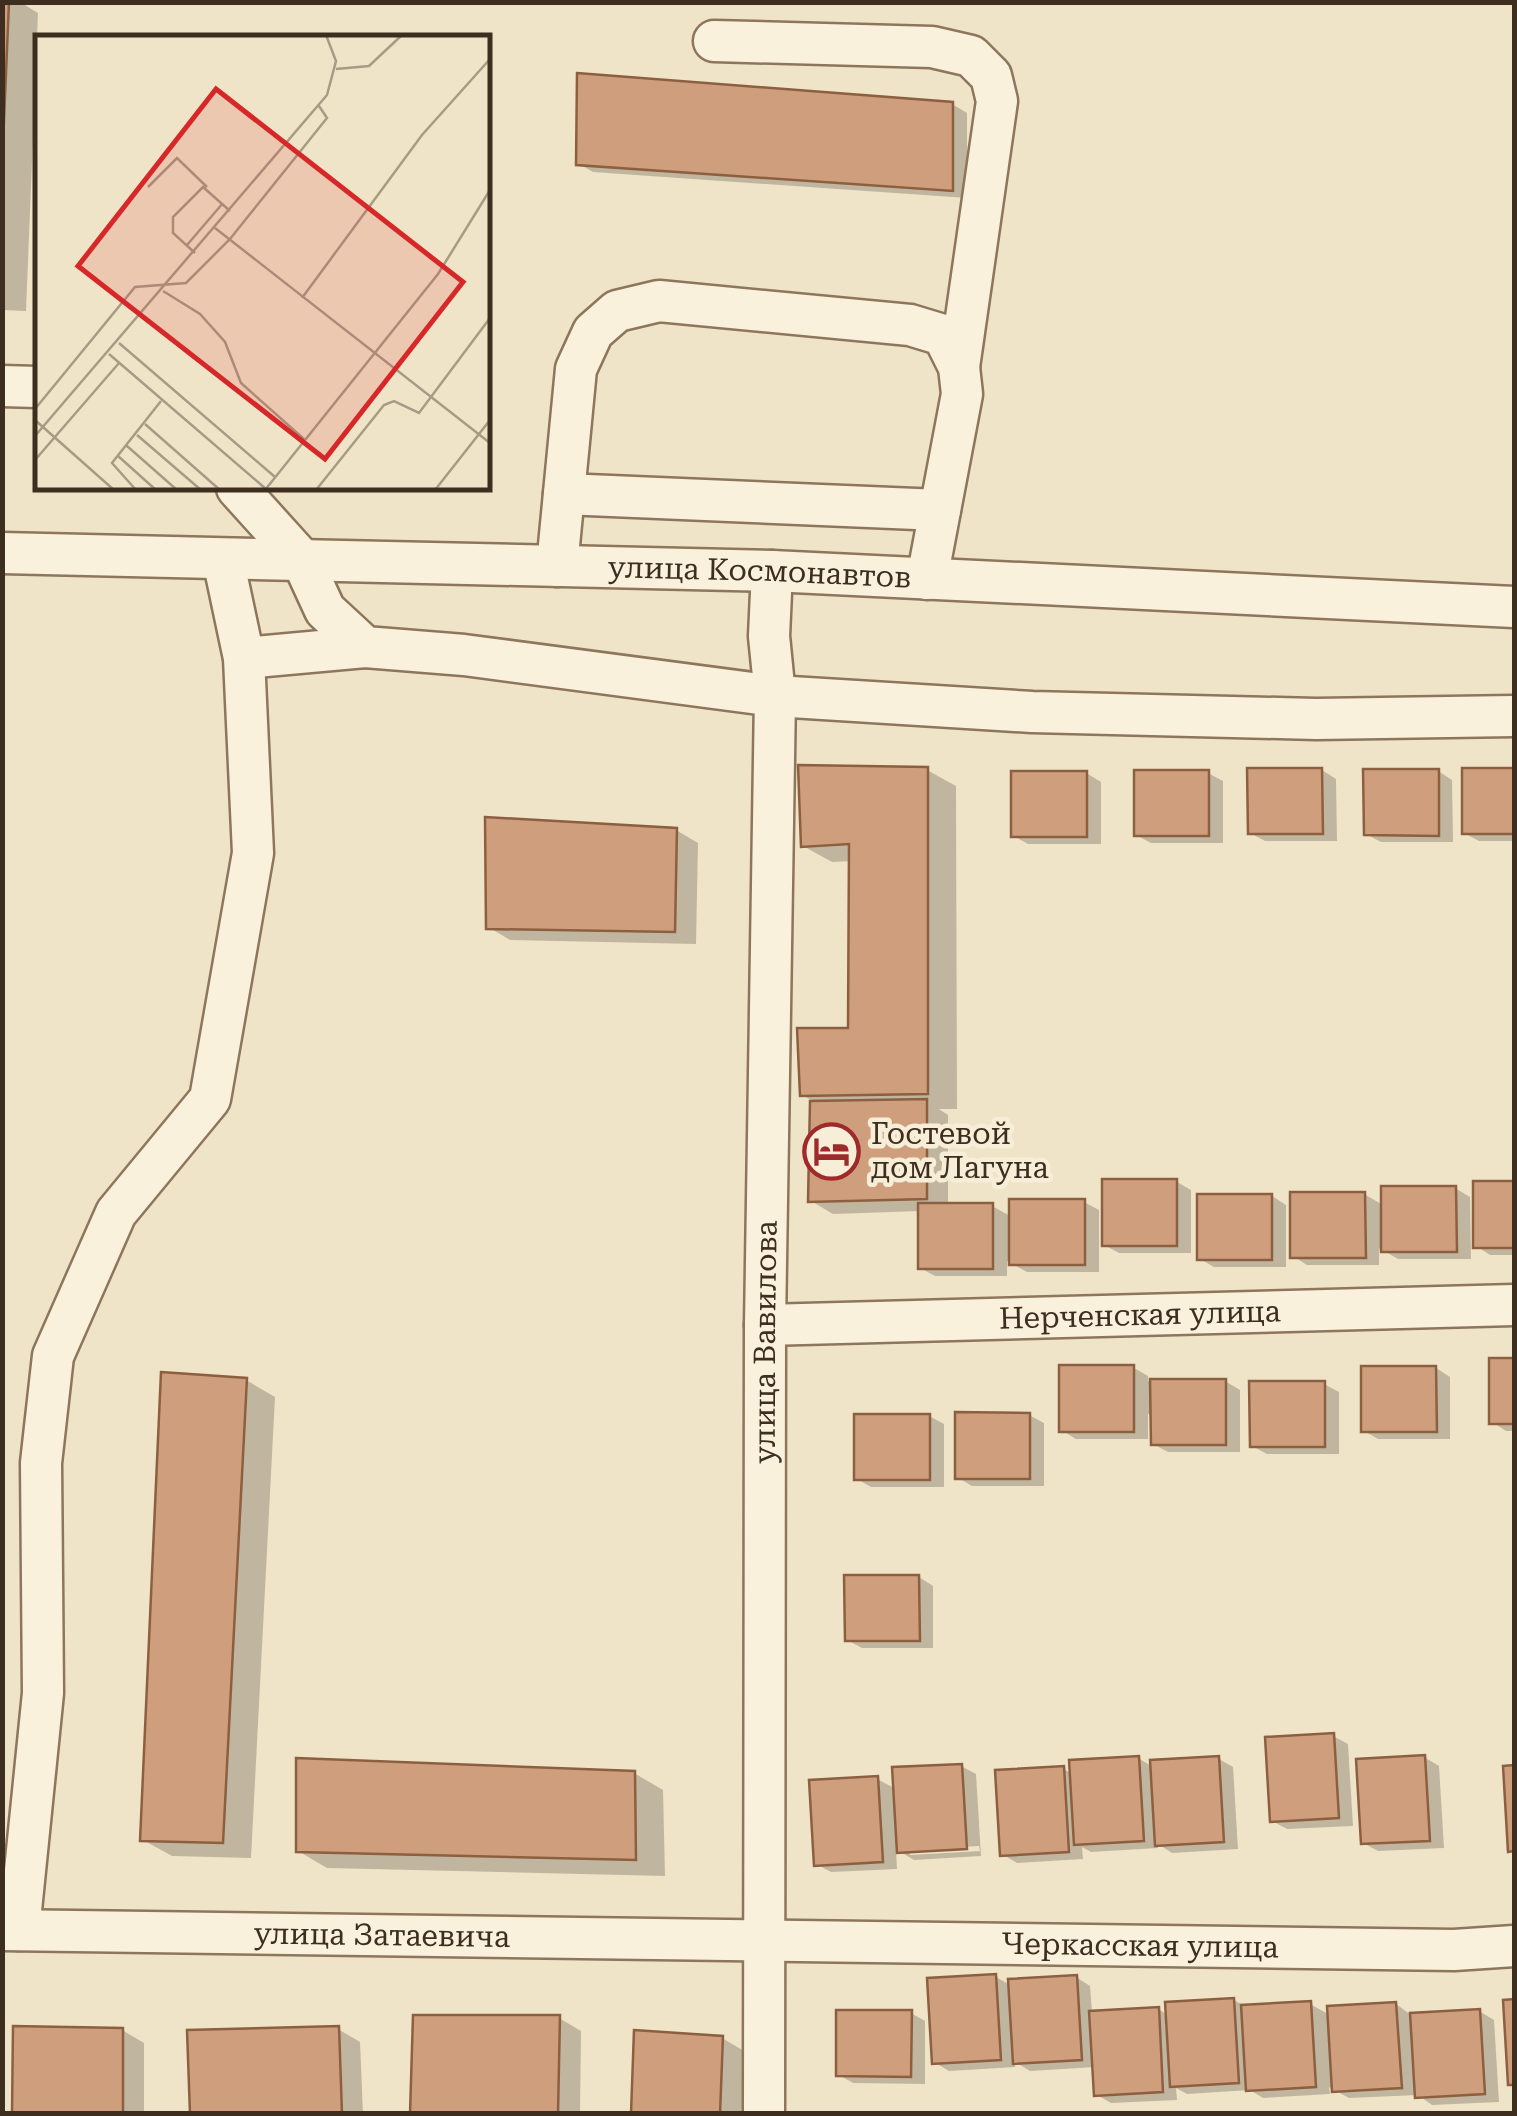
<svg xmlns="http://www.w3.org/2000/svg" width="1517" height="2116" font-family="'Roboto Serif',serif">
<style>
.shadow{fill:#0003;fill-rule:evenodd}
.building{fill:#cf9f7d;stroke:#8d5f41;stroke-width:2.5}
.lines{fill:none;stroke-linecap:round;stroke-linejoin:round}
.minor-casing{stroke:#8d765c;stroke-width:45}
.minor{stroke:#faf1dc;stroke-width:40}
.labels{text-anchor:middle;stroke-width:9;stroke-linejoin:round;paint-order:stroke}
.street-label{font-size:30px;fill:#3d2e20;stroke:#f7eed8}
.poi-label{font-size:30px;fill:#3d2e20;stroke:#f7eed8;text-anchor:start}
.inset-road{fill:none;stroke:#a89b85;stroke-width:2.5}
.view{fill:#d62828;fill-opacity:0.15;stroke:#d62828;stroke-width:5}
.inset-edge{fill:none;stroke:#3d2e20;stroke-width:5}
</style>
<rect width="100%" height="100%" fill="#f0e4c8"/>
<g class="shadow">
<polygon points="2,2 20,2 38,13 26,311 2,310"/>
<polygon points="952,104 967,113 967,198 593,172 579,164"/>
<polygon points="927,770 956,786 957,1109 939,1109 948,1115 948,1206 992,1206 1012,1217 1084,1202 1099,1210 1099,1272 1027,1272 1007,1261 1007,1276 935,1276 920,1268 920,1211 833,1214 811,1201 813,1101 802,1095 851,1031 852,861 832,862 803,846"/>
<polygon points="1322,770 1336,779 1337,841 1265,841 1250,833"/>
<polygon points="1438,771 1452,780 1453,842 1381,842 1366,834"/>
<polygon points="1464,771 1514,771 1514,841 1479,841 1464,833"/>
<polygon points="1086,773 1101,782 1101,844 1028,844 1014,836"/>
<polygon points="1208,773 1223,781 1223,843 1151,843 1136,835"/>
<polygon points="676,830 698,843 696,944 510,940 488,927"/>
<polygon points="1177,1182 1191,1190 1191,1253 1119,1253 1104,1245"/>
<polygon points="1476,1184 1514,1184 1514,1255 1490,1255 1476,1246"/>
<polygon points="1455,1188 1470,1197 1471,1259 1398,1259 1379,1248 1379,1265 1307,1265 1293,1256 1364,1194 1383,1205"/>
<polygon points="1272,1196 1286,1205 1286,1267 1214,1267 1200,1259"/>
<polygon points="1491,1360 1514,1360 1514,1431 1506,1431 1492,1422"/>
<polygon points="1134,1368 1148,1376 1148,1381 1225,1381 1240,1390 1240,1452 1168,1452 1153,1444 1153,1414 1148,1414 1148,1439 1076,1439 1061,1430"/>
<polygon points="1436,1368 1450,1377 1450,1439 1378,1439 1364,1431"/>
<polygon points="246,1380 275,1397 251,1858 172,1856 143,1840"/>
<polygon points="1324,1384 1339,1392 1339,1454 1267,1454 1252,1446"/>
<polygon points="1029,1415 1044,1423 1044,1486 972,1486 957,1477"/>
<polygon points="929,1416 944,1424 944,1487 871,1487 857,1479"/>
<polygon points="919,1577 933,1586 933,1648 862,1648 847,1640"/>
<polygon points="1333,1736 1348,1744 1353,1826 1287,1829 1272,1821"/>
<polygon points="1424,1757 1439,1766 1444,1848 1378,1851 1363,1843"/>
<polygon points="1138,1758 1153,1767 1219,1759 1233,1767 1238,1849 1172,1853 1158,1844 1158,1848 1091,1852 1082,1847 1083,1859 1017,1863 1002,1854 1063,1769 1073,1774"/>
<path d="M961,1766L976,1774L981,1856L914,1860L896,1849L897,1869L831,1872L816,1864L877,1779L896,1789ZM979,1846L980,1851L910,1855V1850Z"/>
<polygon points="634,1773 663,1790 665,1876 327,1868 298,1851"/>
<polygon points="996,1977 1010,1985 1076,1977 1090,1986 1092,2013 1158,2009 1168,2015 1234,2000 1246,2007 1310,2004 1330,2015 1396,2004 1411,2015 1479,2011 1494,2020 1499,2102 1432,2105 1418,2095 1349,2098 1329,2087 1330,2094 1263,2098 1250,2090 1187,2094 1176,2088 1177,2100 1111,2103 1097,2095 1095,2067 1030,2071 1015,2062 1015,2067 949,2071 934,2062"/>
<polygon points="911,2013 925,2021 925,2084 853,2083 839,2075"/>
<polygon points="559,2018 581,2031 580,2114 413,2114"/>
<polygon points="338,2029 360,2042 363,2114 192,2114"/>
<polygon points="122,2030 144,2043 144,2114 15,2114"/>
<polygon points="722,2038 744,2051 742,2114 634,2114"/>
</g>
<g class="building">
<polygon points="2,2 9,2 2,168"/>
<polygon points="577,73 953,102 953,191 576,165"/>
<polygon points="798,765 928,767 928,1094 800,1096 797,1028 848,1028 849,844 801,847"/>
<polygon points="1247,768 1322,768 1323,834 1248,834"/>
<rect x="1462" y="768" width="52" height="66"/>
<polygon points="1363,769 1439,769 1439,836 1364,835"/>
<rect x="1134" y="770" width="75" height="66"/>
<rect x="1011" y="771" width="76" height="66"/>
<polygon points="485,817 677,828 675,932 486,929"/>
<polygon points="927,1099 927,1199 808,1202 810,1101"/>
<rect x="1102" y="1179" width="75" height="67"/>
<rect x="1473" y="1181" width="41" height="67"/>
<polygon points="1381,1186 1456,1186 1457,1252 1381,1252"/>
<polygon points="1290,1192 1365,1192 1366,1258 1290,1258"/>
<rect x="1197" y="1194" width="75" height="66"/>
<rect x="1009" y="1199" width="76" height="66"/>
<rect x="918" y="1203" width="75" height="66"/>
<rect x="1489" y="1358" width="25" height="66"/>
<rect x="1059" y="1365" width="75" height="67"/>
<polygon points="1361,1366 1436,1366 1437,1432 1361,1432"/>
<polygon points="161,1372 247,1378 223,1843 140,1841"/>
<polygon points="1150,1379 1226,1379 1226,1445 1151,1445"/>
<polygon points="1249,1381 1325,1381 1325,1447 1250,1447"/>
<polygon points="955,1412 1030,1413 1030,1479 955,1479"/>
<rect x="854" y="1414" width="76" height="66"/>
<polygon points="844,1575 919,1575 920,1641 845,1641"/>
<polygon points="1334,1733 1339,1818 1270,1822 1265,1737"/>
<polygon points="1425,1755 1430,1841 1361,1844 1356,1759"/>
<polygon points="1139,1756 1144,1841 1074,1845 1069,1760"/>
<polygon points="1219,1756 1224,1842 1155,1846 1150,1760"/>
<polygon points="296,1758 635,1771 636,1860 296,1852"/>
<polygon points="962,1764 967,1849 897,1853 892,1767"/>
<polygon points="1514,1765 1514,1851 1508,1852 1503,1766"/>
<polygon points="1064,1766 1069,1852 1000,1856 995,1770"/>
<polygon points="878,1776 883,1862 814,1866 809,1780"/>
<polygon points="996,1974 1001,2060 932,2064 927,1978"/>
<polygon points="1077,1975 1082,2060 1013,2064 1008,1979"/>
<polygon points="1234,1998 1239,2083 1170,2087 1165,2002"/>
<polygon points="1514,1999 1514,2085 1508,2085 1503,2000"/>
<polygon points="1311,2001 1316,2087 1246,2091 1241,2005"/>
<polygon points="1396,2002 1402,2088 1332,2092 1327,2006"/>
<polygon points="1159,2007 1163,2092 1094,2096 1089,2011"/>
<polygon points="1480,2009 1485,2094 1415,2098 1410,2013"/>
<polygon points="836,2010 912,2010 911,2077 836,2076"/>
<polygon points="413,2015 560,2015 558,2114 410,2114"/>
<polygon points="13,2026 123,2028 123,2114 12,2114"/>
<polygon points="339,2026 342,2114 190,2114 187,2030"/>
<polygon points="634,2030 723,2036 720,2114 631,2114"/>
</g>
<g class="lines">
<defs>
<g id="minor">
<polyline points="714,41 932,47 971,56 991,76 997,101 959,367"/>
<polyline points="2,386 38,387"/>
<polyline points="237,488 302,560 325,610 365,647 464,655 775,696 1032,712 1316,719 1514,716"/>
<polyline points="564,494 940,510"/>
<path id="s1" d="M2,553L772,571L1514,607"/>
<polyline points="557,566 576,369 593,332 617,311 659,301 910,325 943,335 959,367 962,394 927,579"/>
<polyline points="244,658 365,647"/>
<path id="s2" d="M765,1325L1514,1305"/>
<path id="s3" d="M2,1930L1454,1950L1514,1946"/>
<polyline points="19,1930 43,1693 41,1463 53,1356 116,1213 210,1099 253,853 244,658 223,559"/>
<path id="s4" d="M764,2114L765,1325L775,696L769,636L772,571"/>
</g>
</defs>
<use href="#minor" class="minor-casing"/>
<use href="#minor" class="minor"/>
</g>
<defs>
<symbol id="hotel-ring" viewBox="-11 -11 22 22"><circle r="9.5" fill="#f7eed8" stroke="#9e2a2b" stroke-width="1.5"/><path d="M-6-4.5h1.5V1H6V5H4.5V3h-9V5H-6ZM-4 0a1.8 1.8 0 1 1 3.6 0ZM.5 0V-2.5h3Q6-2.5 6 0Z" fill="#9e2a2b"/></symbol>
</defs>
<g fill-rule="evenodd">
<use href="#hotel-ring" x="800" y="1120" width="63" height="63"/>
</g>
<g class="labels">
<g class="street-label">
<text dy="10" stroke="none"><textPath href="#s1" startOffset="758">улица Космонавтов</textPath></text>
<text dy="10" stroke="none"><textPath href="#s2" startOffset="375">Нерченская улица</textPath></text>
<text dy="10" stroke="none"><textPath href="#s4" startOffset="772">улица Вавилова</textPath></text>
<text dy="10" stroke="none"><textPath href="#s3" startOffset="380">улица Затаевича</textPath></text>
<text dy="10" stroke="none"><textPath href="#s3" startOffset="1138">Черкасская улица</textPath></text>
</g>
<g class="poi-label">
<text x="871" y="1144">Гостевой<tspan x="871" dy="34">дом Лагуна</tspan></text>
</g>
</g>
<g transform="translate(35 35)">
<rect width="455" height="455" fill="#f0e4c8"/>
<path class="inset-road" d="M301,34L334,31L367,0M113,152L142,123L172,152M180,193L455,408M152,210L188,168M160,218L138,198V182L168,152L195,176M128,256L165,279L190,307L206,348L270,405M267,263L387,100L455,24M84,308L240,442M74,319L231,454M0,374L100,252L151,248L195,204L292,83L284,71M0,385L79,455M110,389L185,455M102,400L166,455M0,401L292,60L301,26L291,0M92,411L142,455M83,421L121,455M0,425L84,328M101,455L77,428L126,366M230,455L403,239L455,155M281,455L349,370L359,366L384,378L455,283M400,455L455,385"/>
<path class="view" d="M181,54L428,247L290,424L43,231Z"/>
<rect width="455" height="455" class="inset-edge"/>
</g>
<rect width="1517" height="2116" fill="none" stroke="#3d2e20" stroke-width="10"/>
</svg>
